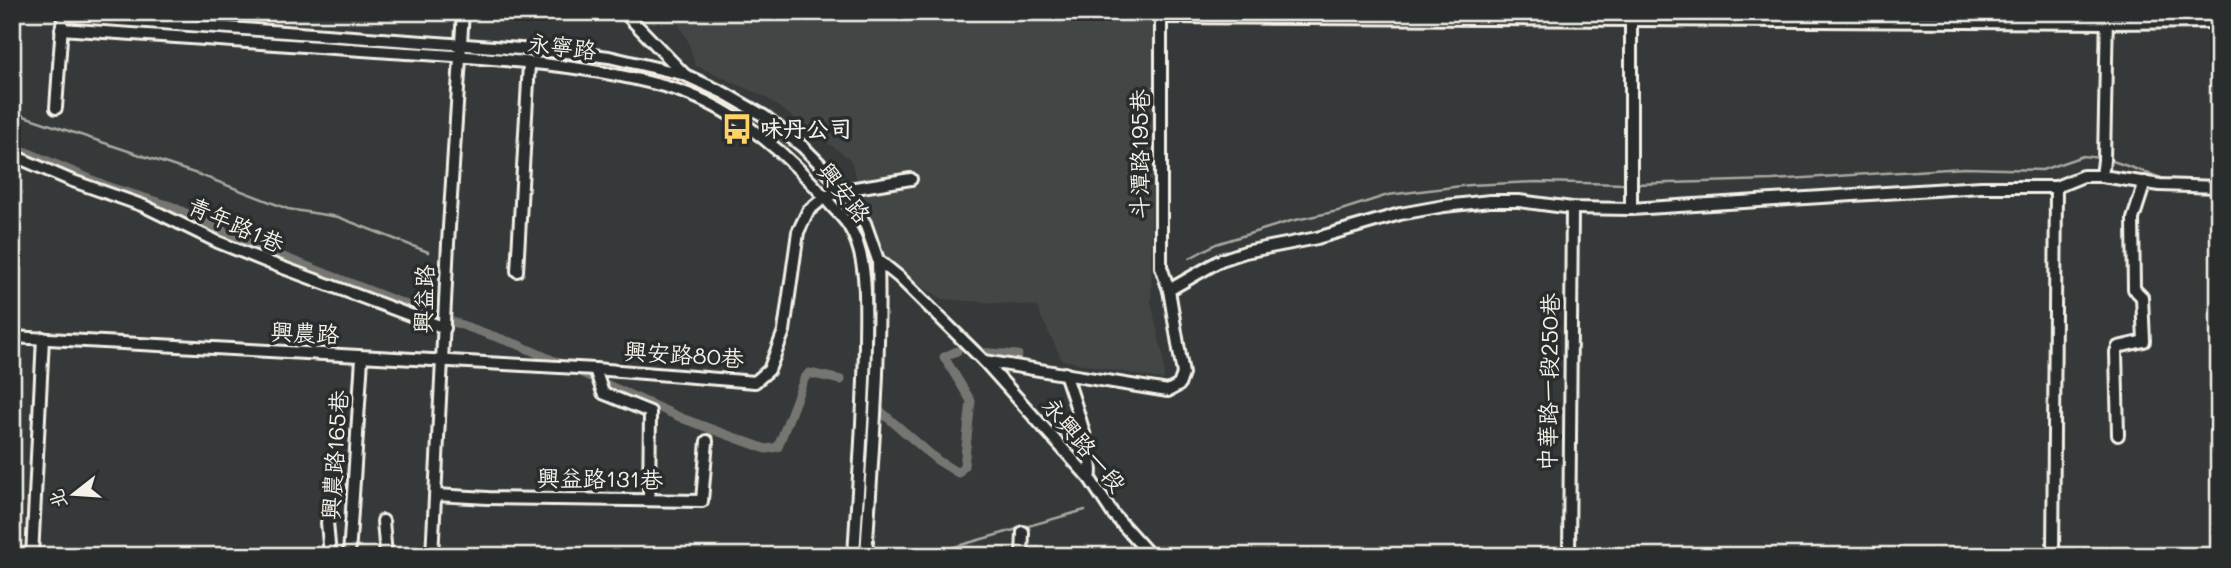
<svg xmlns="http://www.w3.org/2000/svg" width="2231" height="568" font-family="Mali,'LXGW WenKai TC',sans-serif">
<style>
.built{fill:#434645}
.lines{fill:none;stroke-linecap:round;stroke-linejoin:round}
.stream{stroke:#a8a7a1;stroke-width:2.5}
.canal{stroke:#757572;stroke-width:9}
.minor-casing{stroke:#f4f1e8;stroke-width:16}
.minor{stroke:#2a2d2e;stroke-width:10}
.labels{text-anchor:middle;stroke-width:7;stroke-linejoin:round;paint-order:stroke}
.street-label{font-size:23px;fill:#f4f1e8;stroke:#2a2d2e}
.poi-label{font-size:23px;font-weight:bold;fill:#f4f1e8;stroke:#2a2d2e;text-anchor:start}
</style>
<rect width="100%" height="100%" fill="#363939"/>
<filter id="ink" filterUnits="userSpaceOnUse"><feTurbulence type="fractalNoise" baseFrequency=".0143" numOctaves="2"/><feDisplacementMap in="SourceGraphic" scale="14" xChannelSelector="R" yChannelSelector="G"/><feConvolveMatrix kernelMatrix="1 2 1 2 8 2 1 2 1" color-interpolation-filters="sRGB"/></filter>
<g filter="url(#ink)">
<polygon class="built" points="672,12 1154,12 1151,302 1163,356 1164,380 1062,360 1036,306 942,299 886,263 850,159 765,97 695,65 688,41"/>
<g class="lines">
<g class="stream">
<polyline points="12,112 203,176 288,209 338,217 428,252"/>
<polyline points="2107,159 2170,181"/>
<polyline points="2208,181 2219,181"/>
<polyline points="1634,184 1773,180 1964,168 2042,170 2083,156 2100,158"/>
<polyline points="1190,258 1216,244 1291,221 1338,211 1388,195 1470,185 1536,182 1627,184"/>
<polyline points="922,556 1085,510"/>
</g>
<g class="canal">
<polyline points="12,146 109,187 171,206 255,246 422,311 519,345 684,419 766,449 778,447 804,379 809,373 841,380"/>
<polyline points="977,352 1018,355"/>
<polyline points="879,410 937,460 958,473 964,466 971,401 944,357 957,351"/>
</g>
<defs>
<g id="minor">
<polyline points="624,12 685,75 724,93 764,116 803,147 820,164 843,190 865,223 878,260 899,277 984,361 1090,479 1113,514 1151,556"/>
<polyline points="1161,12 1161,267 1169,290"/>
<polyline points="1631,13 1631,209"/>
<polyline points="62,16 577,53 609,57 682,74"/>
<polyline points="1161,17 2106,23 2219,22"/>
<path d="M61,29C171,37 281,44 391,52C483,58 589,63 677,90C736,109 793,158 831,205C837,212 846,220 850,228C869,259 865,308 865,344C864,414 858,485 854,556"/>
<polyline points="56,108 62,24"/>
<polyline points="12,155 70,180 144,206 218,242 270,263 445,328"/>
<polyline points="2102,176 2104,160 2107,12"/>
<polyline points="517,271 529,64"/>
<polyline points="12,337 595,369 755,382 769,370 784,331 798,232 808,211 825,197 843,190 911,179"/>
<polyline points="984,361 1168,391 1179,385 1183,374 1169,290 1221,260 1245,252 1317,238 1400,214 1444,206 1490,201 1519,201 1572,208 1631,209 1981,187 2056,187 2083,176 2102,176 2160,185 2219,187"/>
<polyline points="595,369 603,393 650,412 649,500"/>
<path d="M1065,373C1072,395 1096,460 1090,479"/>
<polyline points="2118,435 2116,352 2118,347 2144,341 2142,297 2134,289 2133,219 2145,182"/>
<polyline points="436,495 488,498 702,501 707,441"/>
<polyline points="383,521 386,556"/>
<polyline points="327,522 330,556"/>
<polyline points="32,556 43,338"/>
<polyline points="349,556 362,358"/>
<polyline points="432,556 448,243 463,12"/>
<path d="M866,556C872,457 881,359 878,260"/>
<polyline points="1022,556 1023,532"/>
<polyline points="1569,556 1572,208"/>
<polyline points="2053,556 2056,187"/>
</g>
</defs>
<use href="#minor" class="minor-casing"/>
<use href="#minor" class="minor"/>
</g>
</g>
<defs>
<symbol id="bus-bare" viewBox="-9 -9 18 18"><path d="M-5-6H5V4H4V6H2V4H-2V6H-4V4H-5ZM-3.5-4V0h7V-4ZM-3.5 1.2v1.5H-2V1.2ZM2 1.2v1.5H3.5V1.2Z" fill="#ffd166" stroke="#2a2d2e" stroke-width="2.5" paint-order="stroke"/></symbol>
</defs>
<g fill-rule="evenodd">
<use href="#bus-bare" x="715" y="107" width="44" height="44"/>
</g>
<g class="labels">
<g class="street-label">
<text transform="translate(562 47) rotate(7)" y="8">永寧路</text>
<text transform="translate(1140 154) rotate(-90)" y="8">斗潭路195巷</text>
<text transform="translate(844 193) rotate(52)" y="8">興安路</text>
<text transform="translate(236 225) rotate(24)" y="8">青年路1巷</text>
<text transform="translate(424 299) rotate(-88)" y="8">興益路</text>
<text transform="translate(305 333) rotate(3)" y="8">興農路</text>
<text transform="translate(684 355) rotate(4)" y="8">興安路80巷</text>
<text transform="translate(1549 382) rotate(-89)" y="8">中華路一段250巷</text>
<text transform="translate(1084 445) rotate(50)" y="8">永興路一段</text>
<text transform="translate(335 455) rotate(-86)" y="8">興農路165巷</text>
<text transform="translate(600 479) rotate(1)" y="8">興益路131巷</text>
</g>
<g class="poi-label">
<text x="760" y="137">味丹公司</text>
</g>
</g>
<rect width="2231" height="568" fill="none" stroke="#2a2d2e" stroke-width="42"/>
<rect x="21" y="21" width="2189" height="526" fill="none" stroke="#f4f1e8" stroke-width="2.5" filter="url(#ink)"/>
<g transform="translate(74 494) rotate(253)" stroke="#2a2d2e" stroke-width="5" paint-order="stroke">
<path d="M0-5L12 26L0 18L-12 26Z" fill="#f4f1e8"/>
<text y="-10" font-size="19" font-weight="bold" text-anchor="middle" fill="#f4f1e8">北</text>
</g>
</svg>
